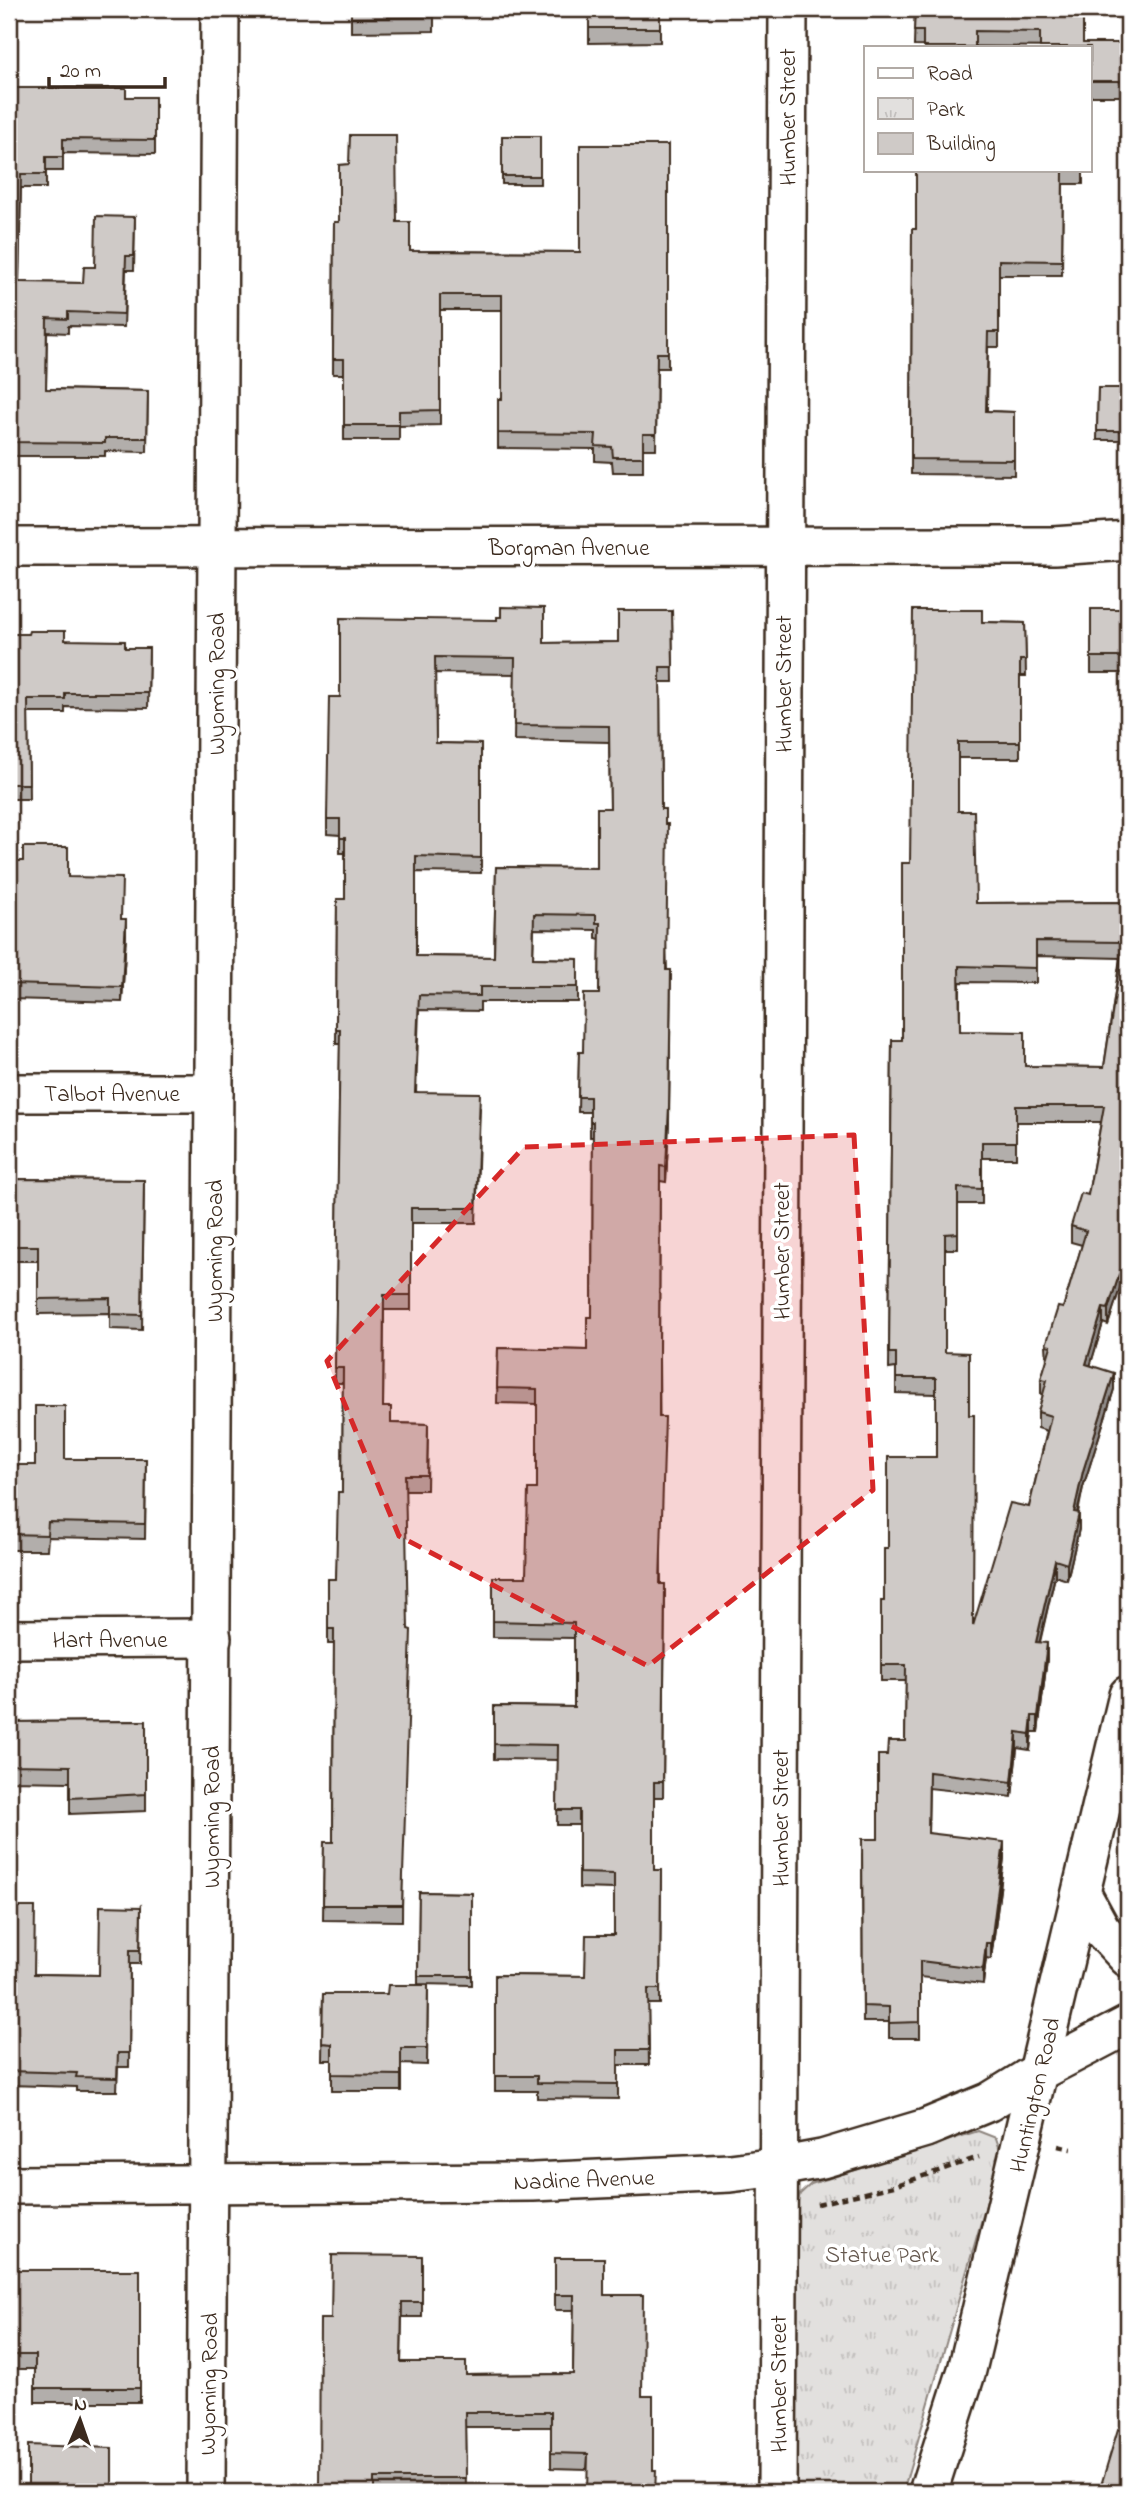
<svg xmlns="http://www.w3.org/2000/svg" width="1137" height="2501" font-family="'Indie Flower',sans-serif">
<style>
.park{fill:url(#park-tufts);stroke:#8e857e;stroke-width:2}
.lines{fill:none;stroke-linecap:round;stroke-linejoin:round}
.minor-casing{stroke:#3b2a1e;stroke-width:42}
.path{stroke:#3b2a1e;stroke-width:4.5;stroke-dasharray:7 5;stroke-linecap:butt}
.minor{stroke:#fff;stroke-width:37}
.wall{fill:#b2aeab;stroke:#3b2a1e;stroke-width:2;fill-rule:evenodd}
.shaded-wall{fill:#918d8b;stroke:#3b2a1e;stroke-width:2}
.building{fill:#cfcac7;stroke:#3b2a1e;stroke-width:2;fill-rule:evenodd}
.marked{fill:#d62828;fill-opacity:0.2;stroke:#d62828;stroke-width:5;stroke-dasharray:14 9;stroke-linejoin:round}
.labels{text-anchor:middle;stroke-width:7;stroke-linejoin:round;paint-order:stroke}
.street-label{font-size:23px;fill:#3b2a1e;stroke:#fff}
.park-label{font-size:23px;fill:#65584e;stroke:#fff}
</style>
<defs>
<pattern id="park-tufts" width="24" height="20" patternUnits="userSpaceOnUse" patternTransform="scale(1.75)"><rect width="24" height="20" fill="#e2e0de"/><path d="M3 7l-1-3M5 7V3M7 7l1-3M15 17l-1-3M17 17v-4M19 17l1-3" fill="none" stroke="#c3c0be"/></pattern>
</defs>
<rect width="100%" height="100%" fill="#fff"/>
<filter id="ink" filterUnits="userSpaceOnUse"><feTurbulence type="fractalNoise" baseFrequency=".0143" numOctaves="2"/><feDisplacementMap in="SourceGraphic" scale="14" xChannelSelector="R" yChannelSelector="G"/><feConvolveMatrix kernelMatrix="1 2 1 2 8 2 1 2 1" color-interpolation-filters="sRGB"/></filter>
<g filter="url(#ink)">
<polygon class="park" points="978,2131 996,2138 1001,2153 903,2492 795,2492 795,2212 800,2194 811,2184"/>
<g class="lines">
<defs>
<g id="minor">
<polyline points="9,547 1054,546 1128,541"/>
<polyline points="9,1093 214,1093"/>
<polyline points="9,1639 212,1638"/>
<polyline points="1083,1896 1101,1929 1128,1958"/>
<polyline points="9,2185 533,2182 730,2173 778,2167 822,2159 926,2128 989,2102 1036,2073 1128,2025"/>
<polyline points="206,2492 220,9"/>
<polyline points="777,2492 788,9"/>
<polyline points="928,2492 967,2370 1128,1695"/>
</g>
</defs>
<use href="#minor" class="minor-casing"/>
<g class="path">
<polyline points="1058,2146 1071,2149"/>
<polyline points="817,2204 894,2186 979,2157"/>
</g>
<use href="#minor" class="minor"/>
</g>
<g class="wall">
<polygon points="351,9 434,9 434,31 351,32"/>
<polygon points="589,9 660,9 660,42 589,43"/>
<polygon points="915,9 1083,9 1083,43 1128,43 1128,96 1090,96 1090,47 914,46"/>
<polygon points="9,88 126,97 155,97 155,154 63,153 63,171 46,171 46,188 21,188 19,282 83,283 135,217 134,270 126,270 124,327 68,326 68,333 47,332 46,389 148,391 147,452 105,451 105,456 9,456"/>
<rect x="502" y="136" width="38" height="48"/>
<polygon points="668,145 668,368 657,368 656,449 643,449 643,472 613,472 612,462 595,461 595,449 498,448 498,399 502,399 502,310 440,310 440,425 399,426 399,440 344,440 344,374 333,374 334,222 397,222 410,251 580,252"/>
<polygon points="916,170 1083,170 1083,184 1063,184 1062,275 999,275 999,347 988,347 987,411 1014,412 1014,475 911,474 912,229 916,229"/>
<polygon points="1098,388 1128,388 1128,440 1097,440"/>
<rect x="1091" y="609" width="37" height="64"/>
<path d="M672,611L673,682H660L661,809L667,970L669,1121L666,1182L660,1181L659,1358L661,1584H665L663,1797H654V1870H661L660,2004H648L649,2065H618V2099L537,2098V2091H495V1975L585,1976L614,1935V1889L579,1888V1825H557L558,1760L494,1759V1706L574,1707V1638L493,1637V1577H526L537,1489V1404L497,1403L498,1348L587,1350L592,1317L593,1137H590V1112H578L579,1052H583L599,994L600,939L596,938V930L534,929L533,958L578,959V1002H480V1011L419,1010L416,1092L480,1108L476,1223H411V1310H384L383,1407L391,1423L428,1424L427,1490H405L402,1921L323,1920L324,1842H333L334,1644H328V1579H336L342,1492L343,1383H335L340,1044H336L337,899H345V853H340V835L327,834V819L340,697V618L544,643L618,642ZM435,673L515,674L514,740L609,742L610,808L597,868L496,867L494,957L416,956V872L481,873V744L436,743Z"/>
<path d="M982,622L1025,623L1026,676H1020V758H958V811L976,903L1128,902V1287L1121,1285L1108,1325L1103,1323L1090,1366L1114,1389L1083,1487L1078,1513L1079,1529L1067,1580L1055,1576L1040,1642L1047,1659L1038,1732H1032L1030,1750L1017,1748L1012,1797L929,1788L928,1833L1004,1858L991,1959L986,1958L983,1984L920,1977V2038H889V2022H863L862,1854L878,1839L887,1755L905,1741L906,1681H881V1601H884L888,1548L936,1457V1394L896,1393V1368L889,1369L892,1040H902L910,863ZM1036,956L1120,958L1104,1067L1025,1066L960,1031V982L1036,983ZM1016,1122H1101L1088,1195L1071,1226V1242L1082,1245L1063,1308L1046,1345L1047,1361L1041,1379V1394L1043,1395L1038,1412V1428L1047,1431L1029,1507L973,1626L969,1415L945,1352V1249H958V1204H982V1158H1016Z"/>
<polygon points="9,634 125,648 149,648 148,708 65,707 65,713 28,713 29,799 9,799"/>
<polygon points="9,861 68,877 121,919 126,934 122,1002 9,999"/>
<polygon points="9,1179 144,1180 142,1330 110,1329 110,1313 38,1314 38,1261 9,1261"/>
<polygon points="65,1459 146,1459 145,1539 48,1537 47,1550 9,1550 9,1465 35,1465"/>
<polygon points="146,1721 146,1811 70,1814 70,1782 10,1781 9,1802 9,1722"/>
<polygon points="419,1892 472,1893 472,1985 418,1984"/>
<polygon points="9,1907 34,1974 99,1975 141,1907 140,1964 130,1964 129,2067 118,2067 117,2091 76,2091 76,2087 9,2085"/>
<polygon points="428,1985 427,2065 401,2064 401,2091 332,2091 332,2060 322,2060 323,1994 387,1994"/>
<polygon points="422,2256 422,2317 402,2317 401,2362 466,2375 573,2374 574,2310 555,2310 555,2258 604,2258 587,2469 551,2468 551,2427 465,2427 466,2492 319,2492"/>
<polygon points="9,2270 140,2270 140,2402 35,2402 35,2369 9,2369"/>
</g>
<g class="shaded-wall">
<polygon points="126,919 126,934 122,1002 122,987"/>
<polygon points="671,970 669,1121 666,1182 666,1167"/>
<polygon points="1121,1269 1121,1285 1108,1325 1108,1309"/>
<polygon points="1103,1308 1103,1323 1086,1380 1086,1364"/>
<polygon points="1114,1373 1114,1389 1083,1487 1074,1527 1074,1512 1083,1471"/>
<polygon points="1079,1513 1079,1529 1067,1580 1067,1564"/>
<polygon points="1055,1560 1055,1576 1036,1657 1036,1642"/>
<polygon points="1047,1643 1047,1659 1038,1732 1038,1716"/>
<polygon points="1032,1716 1032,1732 1030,1750 1030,1734"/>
<polygon points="1017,1732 1017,1748 1012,1797 1012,1782"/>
<polygon points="1004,1842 1004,1858 991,1959 991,1943"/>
<polygon points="986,1943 986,1958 983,1984 983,1969"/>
</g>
<g class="building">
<polygon points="351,9 434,9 434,17 351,18"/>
<rect x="589" y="9" width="71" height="19"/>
<polygon points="915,9 1083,9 1083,43 1128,43 1128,81 1090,81 1090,47 1040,47 1040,32 975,31 975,47 923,47 923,31 914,31"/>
<polygon points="9,88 126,88 126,97 155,97 155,140 63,139 63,157 46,157 46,174 21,174 19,282 83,283 84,267 95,267 96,216 135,217 134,256 126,256 124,314 68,312 68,319 47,318 46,389 148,391 147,438 105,438 105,443 9,442"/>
<polygon points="350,135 396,135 397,222 410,222 410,251 580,252 580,145 668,145 668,353 657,353 656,434 643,434 643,457 613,457 612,447 595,446 596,434 498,433 498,399 502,399 502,295 440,295 440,410 399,411 399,425 344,425 344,359 333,359 334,222 339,222 339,165 349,164"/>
<rect x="502" y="136" width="38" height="40"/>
<polygon points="916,170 1063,170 1062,261 999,260 999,332 988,332 986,411 1014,412 1014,460 911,459 912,229 916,229"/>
<polygon points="1098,388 1128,388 1128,431 1097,431"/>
<path d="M501,607L544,608V643L618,642V611H672L673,667H660L661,809H665V824H668L666,970H671L669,1106L666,1167L660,1166L659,1343V1417H665L660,1584H665L663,1782H654V1870H661L660,1989H648L649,2050H618V2084L537,2083V2076H495V1975L585,1976L586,1935H614V1874L579,1873V1810H557L558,1745L494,1744V1706L574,1707V1623L493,1621V1577H526L528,1489H537V1389L497,1388L498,1348L587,1350V1317H592L593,1122H590V1097H578L579,1052H583L584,994H599L600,923H596V915L534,914L533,958L578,959V987H480V996L419,995L415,1092L480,1093L476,1208H411V1295H384L383,1407H391V1423L428,1424L427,1475H405L408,1629L411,1630L402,1905H323L324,1842H333L334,1629H328V1579H336L338,1492H342L343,1368H335L340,1029H336L337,899H345V838H340V819H327L329,697H340V618L497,620V617H501ZM435,657L515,658L514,725L609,726L610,808H597V868L496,867L494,957L416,956V856L481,858V744L436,743Z"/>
<rect x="1091" y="609" width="37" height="48"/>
<path d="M913,610H982V622L1025,623L1026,660H1020V742H958V811H974L976,903L1128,902V1271L1121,1269L1108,1309L1103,1308L1086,1364L1114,1373L1083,1471L1074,1512L1079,1513L1067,1564L1055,1560L1036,1642L1047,1643L1038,1716H1032L1030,1734L1017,1732L1012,1782L929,1772L928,1833L1004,1842L991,1943H986L983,1969L920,1961V2022L889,2023V2007L863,2006L862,1839H878V1755H887L888,1741H905L906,1665H881V1601H884V1548H888V1457H936V1378H896V1353H889L892,1040H902V863H910ZM1036,941L1123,942L1104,1067L1025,1066V1032L960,1031L959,966L1036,968ZM1016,1106H1104L1088,1195L1081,1193L1071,1226L1086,1231L1063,1308L1058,1307L1046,1345L1051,1346L1041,1379L1047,1380L1038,1412L1051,1416L1029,1507L1010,1503L973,1626L974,1415H969V1353L945,1352V1234L958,1233V1188L982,1189V1142H1016Z"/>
<polygon points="29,631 65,631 65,640 125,641 125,648 149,648 148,693 65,693 65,699 28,699 29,784 9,784 9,634 28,634"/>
<polygon points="23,847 68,847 68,877 122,878 121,919 126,919 122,987 9,984 9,861 23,861"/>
<polygon points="9,1179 144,1180 142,1315 110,1314 110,1298 38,1299 38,1246 9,1246"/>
<polygon points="35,1406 65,1406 65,1459 146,1459 145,1524 48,1522 47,1535 9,1534 9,1465 35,1465"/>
<polygon points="146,1721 146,1794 70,1798 70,1766 10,1765 9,1786 9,1722"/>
<polygon points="419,1892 472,1893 472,1976 418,1976"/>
<polygon points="100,1906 141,1907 140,1950 130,1950 129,2053 118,2053 117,2078 76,2077 77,2073 9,2071 9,1907 35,1907 34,1974 99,1975"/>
<polygon points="388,1985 428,1985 427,2048 401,2048 401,2075 332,2074 332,2044 322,2043 323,1994 387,1994"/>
<polygon points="332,2255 422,2256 422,2302 402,2302 401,2362 466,2362 466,2375 573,2374 574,2295 555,2295 555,2258 604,2258 604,2295 643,2295 642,2396 653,2396 653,2470 656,2470 655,2492 587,2492 588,2454 551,2453 551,2412 465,2412 466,2478 374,2478 374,2492 319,2492 320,2319 331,2319"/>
<polygon points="9,2270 140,2270 140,2388 35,2388 35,2355 9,2355"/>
<polygon points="1118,2429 1128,2432 1128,2492 1099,2492"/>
<polygon points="28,2445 112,2448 112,2492 28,2492"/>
</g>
</g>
<path class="marked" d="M854,1135L873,1490L648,1666L399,1536L327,1361L524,1147Z"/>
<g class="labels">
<g class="street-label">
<text transform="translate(787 117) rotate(-90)" y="8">Humber Street</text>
<text x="569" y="555">Borgman Avenue</text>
<text transform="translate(216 684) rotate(-90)" y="8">Wyoming Road</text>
<text transform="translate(783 684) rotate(-90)" y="8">Humber Street</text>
<text x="112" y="1101">Talbot Avenue</text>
<text transform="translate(214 1251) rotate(-90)" y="8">Wyoming Road</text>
<text transform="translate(781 1251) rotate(-90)" y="8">Humber Street</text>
<text x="110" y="1647">Hart Avenue</text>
<text transform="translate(211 1817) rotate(-90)" y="8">Wyoming Road</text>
<text transform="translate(780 1818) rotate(-90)" y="8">Humber Street</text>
<text transform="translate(1034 2095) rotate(-77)" y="8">Huntington Road</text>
<text transform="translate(584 2179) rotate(-2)" y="8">Nadine Avenue</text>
<text transform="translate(208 2384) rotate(-89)" y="8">Wyoming Road</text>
<text transform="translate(778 2384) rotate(-90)" y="8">Humber Street</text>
</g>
<g class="park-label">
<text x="882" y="2262">Statue Park</text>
</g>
</g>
<rect width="1137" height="2501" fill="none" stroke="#fff" stroke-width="35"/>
<rect x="18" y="18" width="1102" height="2466" fill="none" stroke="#3b2a1e" stroke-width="2.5" filter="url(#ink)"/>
<rect x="864" y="46" width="228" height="126" fill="#ffffff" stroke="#b1aaa5" stroke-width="2"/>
<rect x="878" y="68" width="35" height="10" fill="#ffffff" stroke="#b1aaa5" stroke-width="2"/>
<text x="927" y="80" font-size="21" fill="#3b2a1e">Road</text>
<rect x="878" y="98" width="35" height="21" fill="url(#park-tufts)" stroke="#b1aaa5" stroke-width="2"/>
<text x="927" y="116" font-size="21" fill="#3b2a1e">Park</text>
<rect x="878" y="133" width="35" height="21" fill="#cfcac7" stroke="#b1aaa5" stroke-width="2"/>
<text x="927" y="150" font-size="21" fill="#3b2a1e">Building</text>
<g transform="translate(80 2420) rotate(2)" stroke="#ffffff" stroke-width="5" paint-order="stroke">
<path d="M0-5L12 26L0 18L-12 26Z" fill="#3b2a1e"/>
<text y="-10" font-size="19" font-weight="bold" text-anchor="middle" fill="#3b2a1e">N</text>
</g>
<path d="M49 77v10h116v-10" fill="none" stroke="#3b2a1e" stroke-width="3.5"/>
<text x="60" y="77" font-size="21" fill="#3b2a1e" stroke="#ffffff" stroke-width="5" paint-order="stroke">20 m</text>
</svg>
